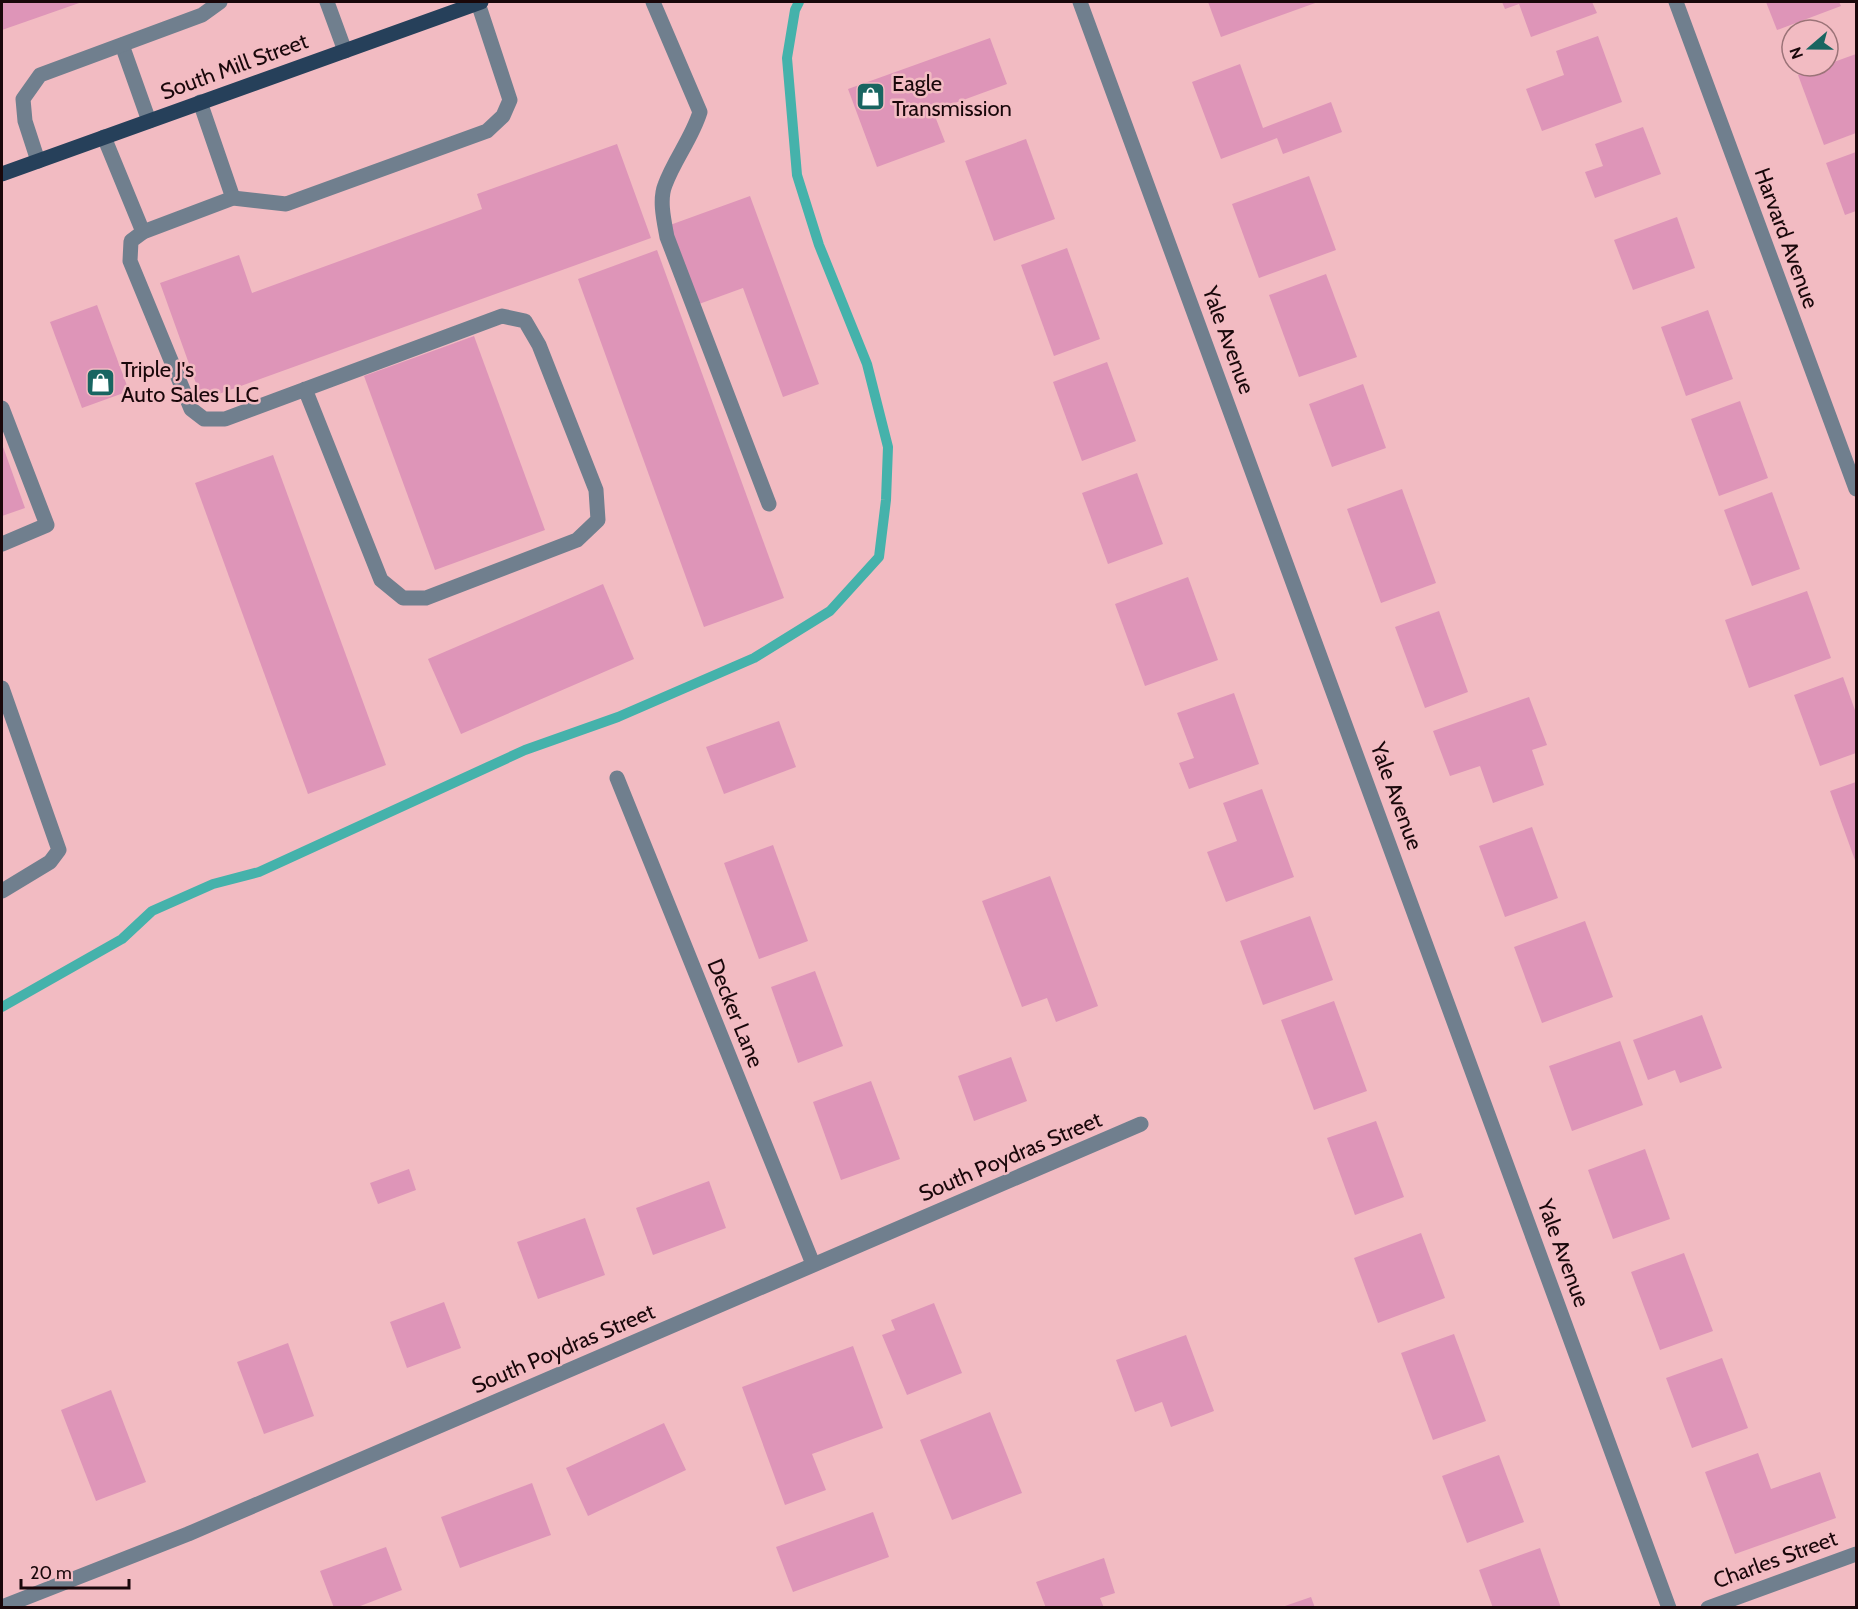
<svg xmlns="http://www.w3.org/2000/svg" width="1858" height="1609" font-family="Cabin,sans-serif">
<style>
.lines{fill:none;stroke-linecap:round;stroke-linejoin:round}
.stream{stroke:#45b2ab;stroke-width:10}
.building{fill:#de95b8}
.minor{stroke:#707f8e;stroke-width:15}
.major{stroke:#26405a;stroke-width:15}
.labels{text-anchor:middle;stroke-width:5;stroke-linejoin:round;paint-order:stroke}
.street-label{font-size:22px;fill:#19070a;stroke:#f2bbc2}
.poi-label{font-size:22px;fill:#19070a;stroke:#f2bbc2;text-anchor:start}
</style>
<rect width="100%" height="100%" fill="#f2bbc2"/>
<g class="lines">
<polyline class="stream" points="2,1007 122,939 152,911 213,884 259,872 525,750 618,717 754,658 830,611 879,557 886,500 888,447 867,364 819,245 797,175 787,58 795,10 799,2"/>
</g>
<g class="building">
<polygon points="2,2 82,2 2,30"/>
<polygon points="1208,2 1318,2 1221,37"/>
<polygon points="1502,2 1592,2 1597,13 1531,37 1519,4 1505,9"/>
<polygon points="1766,2 1839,2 1841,6 1777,30"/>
<polygon points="1598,36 1622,102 1542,131 1526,89 1564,75 1556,51"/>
<polygon points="990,38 1007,84 933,111 945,142 877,167 848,89"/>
<polygon points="1856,54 1856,133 1824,145 1798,75"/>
<polygon points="1240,64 1263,128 1331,102 1342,132 1283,154 1277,138 1221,159 1192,82"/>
<polygon points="1643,127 1661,174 1595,198 1585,172 1603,166 1595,144"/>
<polygon points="1026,139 1055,219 994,241 965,161"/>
<polygon points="617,144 651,238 202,400 160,283 239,255 252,293 482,209 477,194"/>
<polygon points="1856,152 1856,211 1845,215 1826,163"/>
<polygon points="1309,176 1336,250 1259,278 1232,204"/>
<polygon points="750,196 819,384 783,397 743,288 699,304 670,225"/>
<polygon points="1677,217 1695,268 1633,290 1614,240"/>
<polygon points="1067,248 1100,339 1054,356 1021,265"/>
<polygon points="657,250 784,598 704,627 578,279"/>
<polygon points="1326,274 1357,357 1299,377 1269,295"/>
<polygon points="97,305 129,391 82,408 50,322"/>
<polygon points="1708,310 1733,379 1686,396 1661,327"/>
<polygon points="474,336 545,530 435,570 364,376"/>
<polygon points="1107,362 1136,441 1082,461 1053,382"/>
<polygon points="1363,384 1386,448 1332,467 1309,404"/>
<polygon points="1740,401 1768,478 1719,496 1691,419"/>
<polygon points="2,444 25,508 2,516"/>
<polygon points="273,455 386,765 308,794 195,483"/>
<polygon points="1137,473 1163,544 1108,564 1082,493"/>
<polygon points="1402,489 1436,583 1381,603 1347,509"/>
<polygon points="1772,492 1800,569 1752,586 1724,510"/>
<polygon points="1188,577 1218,660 1145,686 1115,604"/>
<polygon points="603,584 634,659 461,734 428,659"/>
<polygon points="1807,591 1831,658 1749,688 1725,620"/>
<polygon points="1439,611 1468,692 1425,708 1395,627"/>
<polygon points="1843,677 1856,713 1856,753 1820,766 1794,695"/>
<polygon points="1234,693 1259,764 1189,789 1179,763 1194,758 1177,713"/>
<polygon points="1529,697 1547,745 1532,750 1544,785 1493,803 1480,766 1450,776 1433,731"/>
<polygon points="779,721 796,767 724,794 706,747"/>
<polygon points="1856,782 1856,863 1830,791"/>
<polygon points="1262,789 1294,877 1226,902 1207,852 1237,841 1223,803"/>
<polygon points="1532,827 1558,898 1505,917 1479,846"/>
<polygon points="773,845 808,941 759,959 724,863"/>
<polygon points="1050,876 1098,1006 1056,1022 1047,998 1022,1007 982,901"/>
<polygon points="1310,916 1333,980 1263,1005 1240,941"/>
<polygon points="1585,921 1613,997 1542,1023 1514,947"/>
<polygon points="815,971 843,1046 798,1063 771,987"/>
<polygon points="1334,1001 1367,1091 1314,1110 1281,1020"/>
<polygon points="1702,1015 1722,1068 1680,1083 1675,1070 1648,1080 1633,1040"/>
<polygon points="1620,1041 1643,1105 1572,1131 1549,1066"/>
<polygon points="1011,1057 1027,1101 974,1121 958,1076"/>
<polygon points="871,1081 900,1159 841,1180 813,1102"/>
<polygon points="1376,1121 1404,1197 1355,1215 1327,1138"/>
<polygon points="1645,1149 1670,1219 1613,1239 1588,1170"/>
<polygon points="409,1169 416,1190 378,1204 370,1183"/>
<polygon points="709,1181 726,1228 653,1255 636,1208"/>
<polygon points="585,1218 605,1275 538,1299 517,1242"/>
<polygon points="1421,1233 1445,1298 1378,1323 1354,1258"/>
<polygon points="1684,1253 1713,1331 1660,1350 1631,1272"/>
<polygon points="444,1302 461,1348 407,1368 390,1322"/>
<polygon points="934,1303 962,1373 907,1395 882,1335 895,1330 891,1320"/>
<polygon points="1454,1334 1486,1421 1433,1440 1401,1353"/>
<polygon points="1186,1335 1214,1411 1171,1427 1162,1402 1135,1412 1116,1360"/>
<polygon points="288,1343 314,1416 264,1434 237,1362"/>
<polygon points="853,1346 883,1428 812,1454 826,1490 785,1505 742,1387"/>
<polygon points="1722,1358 1748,1428 1692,1448 1666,1378"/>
<polygon points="111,1390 146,1482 96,1501 61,1410"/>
<polygon points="990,1412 1022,1493 952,1520 920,1440"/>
<polygon points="664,1423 686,1470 588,1516 566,1468"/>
<polygon points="1758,1453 1771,1489 1820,1472 1836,1518 1735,1554 1705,1472"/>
<polygon points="1499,1455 1524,1522 1467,1543 1442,1476"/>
<polygon points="532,1483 551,1535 460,1568 441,1517"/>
<polygon points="873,1512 889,1557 793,1592 776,1547"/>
<polygon points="386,1547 402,1590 355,1608 334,1608 320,1571"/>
<polygon points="1540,1548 1561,1608 1493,1608 1479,1570"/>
<polygon points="1104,1558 1115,1593 1100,1598 1104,1608 1046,1608 1036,1582"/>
<polygon points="1311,1597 1315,1608 1283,1608 1282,1607"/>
</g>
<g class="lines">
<g class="minor">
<polyline points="327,2 345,51"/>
<path d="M653,2L700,112C692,138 674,160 665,185C659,200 664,221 667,237L769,504"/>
<polyline points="1080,2 1669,1608"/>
<polyline points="1676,2 1856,489"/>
<polyline points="122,45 149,121"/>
<polyline points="200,102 233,198"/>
<polyline points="104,137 143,232"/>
<polyline points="38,161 25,121 23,99 40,75 202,15 220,2"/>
<polyline points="305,389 381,580 403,598 426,598 577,540 598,520 596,490 539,345 525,321 502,316 225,419 204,419 191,409 130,261 131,241 143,232 233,198 286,204 487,131 503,116 510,100 478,3"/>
<polyline points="2,408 47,525 2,544"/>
<polyline points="2,688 59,850 50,862 2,891"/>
<polyline points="617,778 813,1264"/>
<polyline points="2,1607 188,1534 1141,1124"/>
<polyline points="1708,1608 1856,1554"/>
</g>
<polyline class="major" points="2,174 481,2"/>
</g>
<defs>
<symbol id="shop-square" viewBox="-11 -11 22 22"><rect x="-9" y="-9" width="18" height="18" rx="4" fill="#186561" stroke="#f2bbc2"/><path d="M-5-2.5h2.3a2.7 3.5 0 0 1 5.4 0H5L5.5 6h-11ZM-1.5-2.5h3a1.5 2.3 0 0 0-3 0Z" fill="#fff"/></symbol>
</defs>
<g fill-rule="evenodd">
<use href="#shop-square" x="854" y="80" width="33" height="33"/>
<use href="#shop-square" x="84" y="366" width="33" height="33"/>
</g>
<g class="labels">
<g class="street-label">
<text transform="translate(234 66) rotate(-20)" y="8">South Mill Street</text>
<text transform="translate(1787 238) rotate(70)" y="8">Harvard Avenue</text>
<text transform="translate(1229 340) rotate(70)" y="8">Yale Avenue</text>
<text transform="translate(1397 796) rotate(70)" y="8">Yale Avenue</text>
<text transform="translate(736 1013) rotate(68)" y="8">Decker Lane</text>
<text transform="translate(1010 1156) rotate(-23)" y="8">South Poydras Street</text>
<text transform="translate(1564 1253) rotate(70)" y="8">Yale Avenue</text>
<text transform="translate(563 1348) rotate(-23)" y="8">South Poydras Street</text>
<text transform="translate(1775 1559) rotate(-20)" y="8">Charles Street</text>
</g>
<g class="poi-label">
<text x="892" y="91">Eagle<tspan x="892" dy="25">Transmission</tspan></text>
<text x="121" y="377">Triple J's<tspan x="121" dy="25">Auto Sales LLC</tspan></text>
</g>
</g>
<rect width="1858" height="1609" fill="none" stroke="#19070a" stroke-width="6"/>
<g transform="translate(1810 48) rotate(250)"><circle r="28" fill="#f2bbc2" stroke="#9b7378" stroke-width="1.5"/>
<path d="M0-4.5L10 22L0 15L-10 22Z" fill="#186561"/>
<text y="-9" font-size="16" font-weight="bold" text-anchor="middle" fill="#19070a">N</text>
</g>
<path d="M21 1579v9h108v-9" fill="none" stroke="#19070a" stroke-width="3"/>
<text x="30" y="1579" font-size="18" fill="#19070a" stroke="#f2bbc2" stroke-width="4.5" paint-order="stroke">20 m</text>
</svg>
